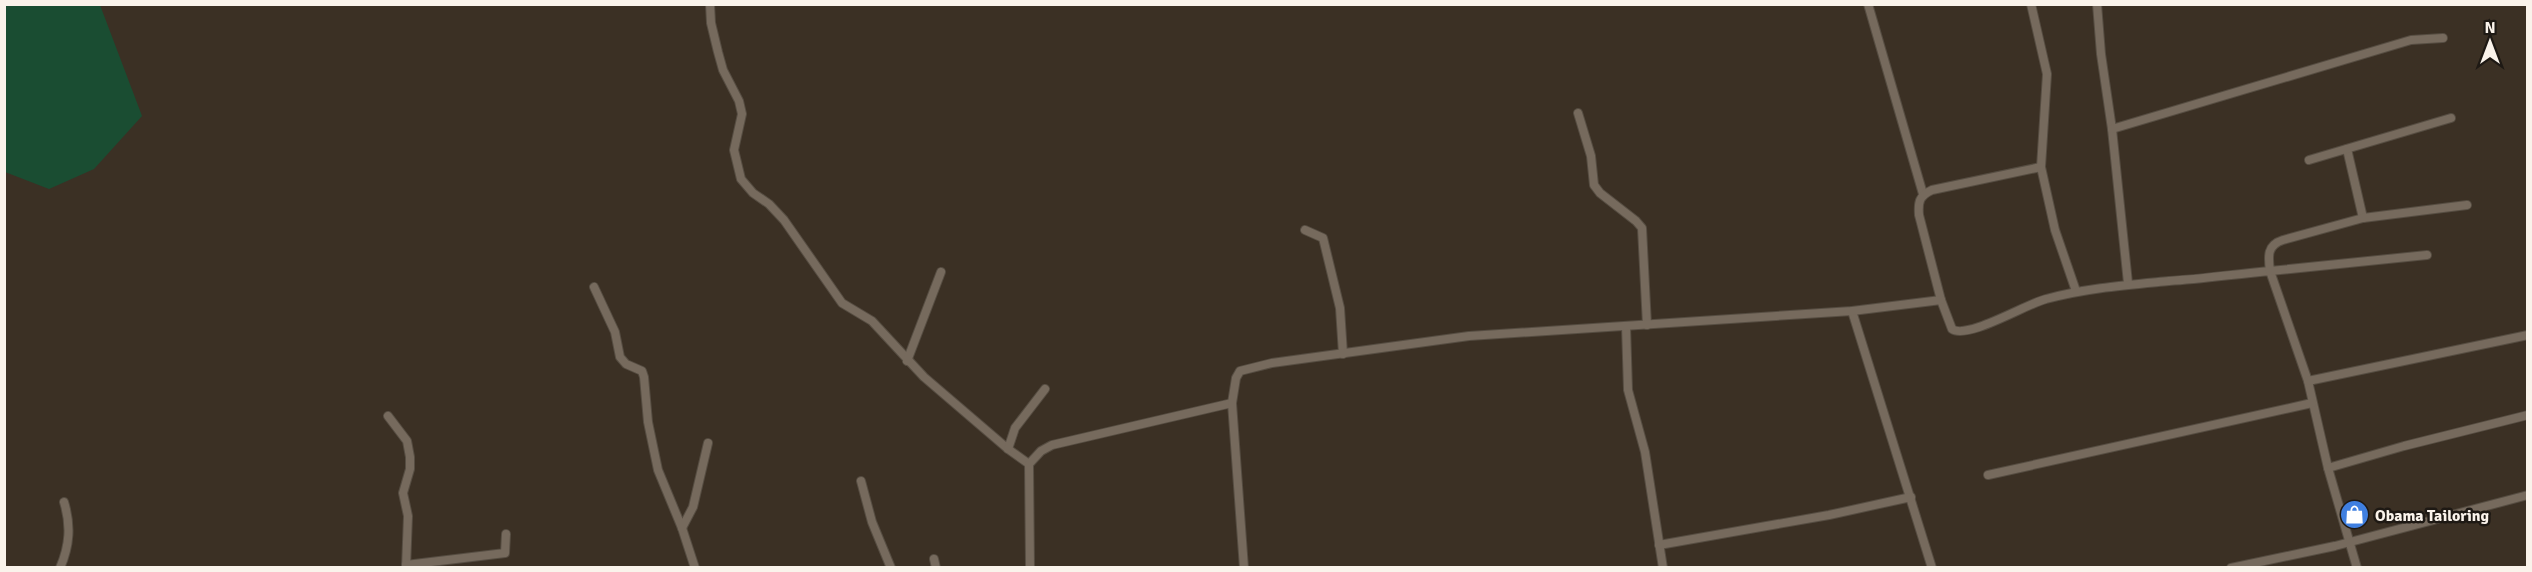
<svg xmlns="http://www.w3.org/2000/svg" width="2532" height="572" font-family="Signika,sans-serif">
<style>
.green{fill:#1a4d32}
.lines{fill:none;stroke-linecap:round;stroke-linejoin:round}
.street-casing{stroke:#564d42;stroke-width:10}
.street{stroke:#766a5d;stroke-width:8}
.labels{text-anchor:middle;stroke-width:5;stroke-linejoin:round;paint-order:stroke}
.poi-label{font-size:16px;font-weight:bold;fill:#faf3eb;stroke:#1e1914;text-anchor:start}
</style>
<rect width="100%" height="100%" fill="#3b3024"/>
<polygon class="green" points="4,5 100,5 142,116 94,169 49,189 5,172"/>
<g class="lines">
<defs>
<g id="street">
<polyline points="710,4 711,23 718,52 723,70 739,101 742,114 734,150 741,179 753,193 769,204 784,220 842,303 872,321 924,377 1008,449 1029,464"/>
<polyline points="1868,4 1923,194"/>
<polyline points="2031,4 2047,74 2041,167 2055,230 2076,291"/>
<polyline points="2097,4 2101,54 2112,129 2128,283"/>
<polyline points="1578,113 1591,156 1594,185 1600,193 1636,221 1642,228 1647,325"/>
<polyline points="2112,129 2411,40 2443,38"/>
<polyline points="2347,149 2363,218"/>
<polyline points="2309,160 2451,118"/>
<path d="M2041,167L1932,190C1919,196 1918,202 1919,215L1941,300L1952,329C1967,340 2026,304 2046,299C2086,288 2127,285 2169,281C2202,279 2236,274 2270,271L2308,381L2328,468L2357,568"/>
<polyline points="1305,230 1323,238 1340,308 1343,354"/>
<path d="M2427,255L2270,271C2268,256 2267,245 2283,240L2363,218L2467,205"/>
<polyline points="594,287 615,332 620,357 626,364 642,371 644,377 648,422 658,470 682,528 695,568"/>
<polyline points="1852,311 1932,568"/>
<polyline points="1626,326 1628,390 1645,452 1663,568"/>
<polyline points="907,361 941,272"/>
<polyline points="2308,381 2528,335"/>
<polyline points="388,416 407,441 410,457 410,469 403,493 408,516 406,568"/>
<polyline points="1008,449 1015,428 1045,389"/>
<polyline points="2328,468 2404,446 2528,415"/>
<polyline points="1988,475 2312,403"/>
<polyline points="861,481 872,522 891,568"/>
<polyline points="682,528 693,507 708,443"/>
<polyline points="1659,545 1829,515 1911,497"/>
<polyline points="934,559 936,568"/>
<polyline points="406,565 505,553 506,534"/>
<path d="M60,568C70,545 71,525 64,502"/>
<polyline points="1030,568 1029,464 1041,451 1052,445 1232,403"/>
<polyline points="1244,568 1232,403 1236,378 1240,371 1272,363 1469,336 1852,311 1941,300"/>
<polyline points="2231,568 2335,546 2528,495"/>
</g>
</defs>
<use href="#street" class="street-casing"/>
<use href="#street" class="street"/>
</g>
<defs>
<symbol id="shop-disc" viewBox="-11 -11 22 22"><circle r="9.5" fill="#3f7fe0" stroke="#1e1914"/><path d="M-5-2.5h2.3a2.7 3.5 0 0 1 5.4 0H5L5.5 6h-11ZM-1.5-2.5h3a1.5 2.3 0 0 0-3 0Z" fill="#fff"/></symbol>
</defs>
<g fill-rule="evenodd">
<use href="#shop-disc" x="2338" y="498" width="33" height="33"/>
</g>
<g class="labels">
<g class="poi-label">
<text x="2375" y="521">Obama Tailoring</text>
</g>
</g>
<rect width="2532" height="572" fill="none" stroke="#faf3eb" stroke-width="12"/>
<g transform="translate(2490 42)" stroke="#1e1914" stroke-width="4.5" paint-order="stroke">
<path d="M0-4.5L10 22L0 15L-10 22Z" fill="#faf3eb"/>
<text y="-9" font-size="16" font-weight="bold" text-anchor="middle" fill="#faf3eb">N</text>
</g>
</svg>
